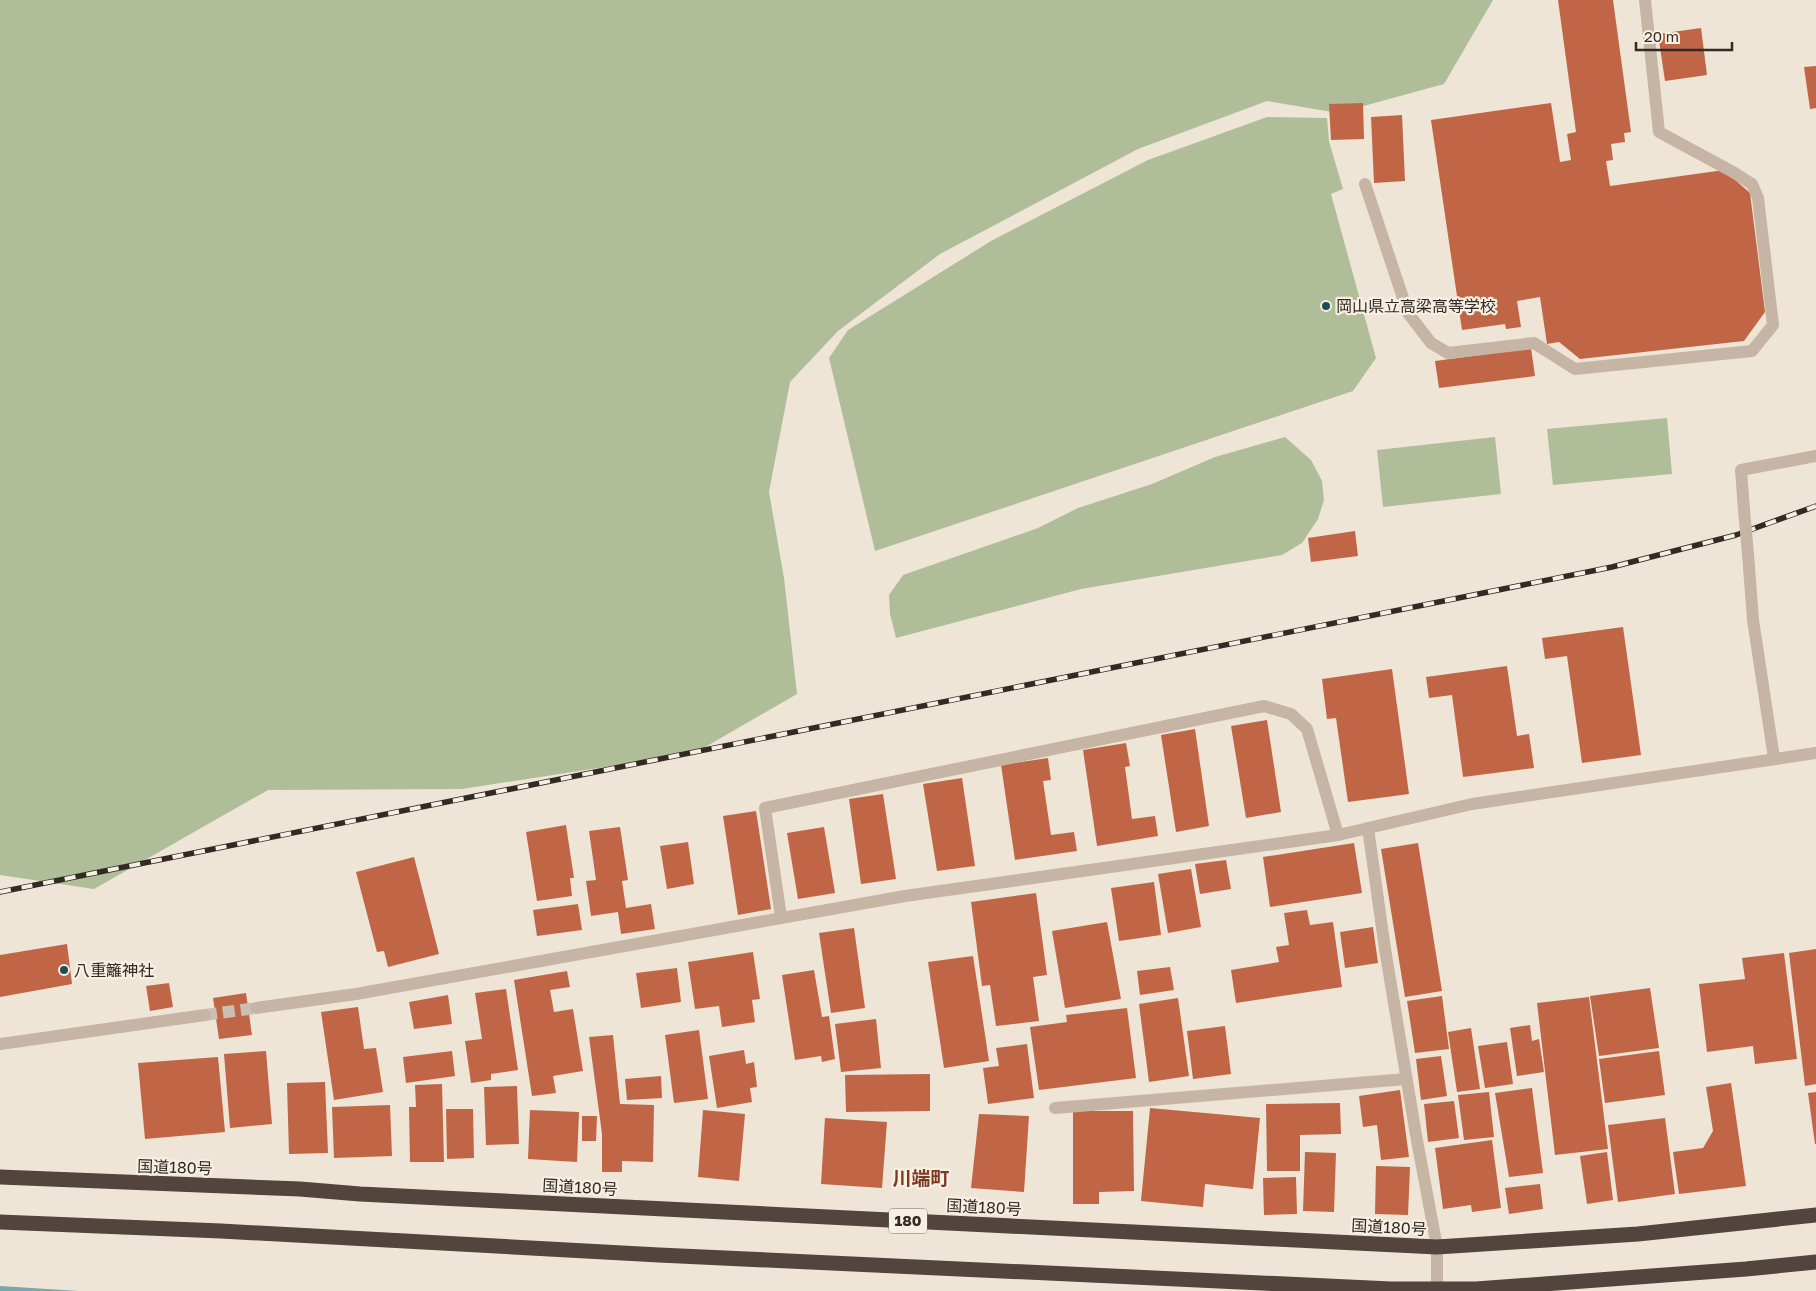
<svg xmlns="http://www.w3.org/2000/svg" width="1816" height="1291" font-family="'Golos Text','Noto Sans JP',sans-serif">
<style>
.green{fill:#b0bd99}
.water{fill:#78a8ab}
.building{fill:#c06545}
.lines{fill:none;stroke-linecap:round;stroke-linejoin:round}
.minor-tunnel{stroke:#c9c0b3;stroke-width:12;stroke-dasharray:12 6;stroke-linecap:butt}
.minor{stroke:#c6b5a4;stroke-width:12}
.highway{stroke:#53443d;stroke-width:15}
.rail-casing{stroke:#322a25;stroke-width:5.5}
.rail{stroke:#f8efe3;stroke-width:4;stroke-dasharray:11;stroke-linecap:butt}
.minor-bridge{stroke:#c6b5a4;stroke-width:12}
.poi-dot{fill:#1d4d51;stroke:#f8efe3;stroke-width:2}
.labels{text-anchor:middle;stroke-width:4.5;stroke-linejoin:round;paint-order:stroke}
.shield{fill:#f8efe3;stroke:#6d655e;stroke-width:1}
.shield-label{font-size:15px;font-weight:bold;fill:#322a25}
.poi-label{font-size:16px;fill:#322a25;stroke:#f8efe3;text-anchor:start}
.street-label{font-size:16px;fill:#322a25;stroke:#f8efe3}
.quarter-label{font-size:19px;font-weight:bold;fill:#7d3a23;stroke:#f8efe3}
</style>
<rect width="100%" height="100%" fill="#efe5d7"/>
<g class="green">
<polygon points="0,0 1493,0 1444,84 1338,113 1267,101 1138,149 940,254 838,331 790,382 769,492 784,578 797,694 695,753 462,789 268,790 94,889 0,875"/>
<polygon points="1267,117 1327,118 1329,141 1343,189 1331,194 1376,358 1353,391 875,551 829,358 848,330 991,241 1148,160"/>
<polygon points="1667,418 1672,474 1553,485 1547,429"/>
<polygon points="1285,437 1311,460 1322,481 1324,500 1318,519 1302,543 1282,555 1081,589 896,638 890,614 889,595 903,575 1038,528 1078,508 1152,484 1215,457"/>
<polygon points="1495,437 1501,494 1383,507 1377,450"/>
</g>
<polygon class="water" points="0,1286 79,1291 0,1291"/>
<g class="building">
<polygon points="1558,0 1613,0 1631,132 1624,133 1625,142 1611,144 1613,160 1606,161 1610,186 1724,170 1750,193 1765,312 1744,341 1580,359 1559,342 1547,344 1540,297 1517,301 1521,327 1506,329 1505,324 1462,330 1431,120 1551,103 1560,162 1571,160 1567,134 1576,132"/>
<polygon points="1701,28 1707,75 1665,81 1658,34"/>
<polygon points="1816,66 1816,108 1810,109 1804,67"/>
<polygon points="1363,103 1364,139 1331,140 1329,104"/>
<polygon points="1402,115 1405,181 1374,183 1371,117"/>
<polygon points="1531,348 1535,376 1439,388 1435,361"/>
<polygon points="1355,531 1358,556 1311,562 1308,538"/>
<polygon points="1623,627 1641,755 1582,763 1567,656 1545,659 1542,638"/>
<polygon points="1507,666 1517,736 1529,734 1534,768 1463,777 1452,695 1429,698 1426,677"/>
<polygon points="1392,669 1409,794 1348,802 1336,718 1327,719 1322,679"/>
<polygon points="1267,720 1281,812 1246,818 1231,726"/>
<polygon points="1195,729 1209,826 1176,832 1161,735"/>
<polygon points="1126,743 1130,766 1125,767 1132,819 1155,816 1158,836 1097,846 1083,750"/>
<polygon points="1048,758 1051,780 1043,781 1051,835 1074,832 1077,851 1015,860 1001,765"/>
<polygon points="962,778 975,866 937,871 923,784"/>
<polygon points="883,794 896,879 861,884 849,799"/>
<polygon points="756,811 771,909 738,915 723,816"/>
<polygon points="566,825 574,878 570,878 572,896 537,901 526,832"/>
<polygon points="620,827 628,880 622,881 626,908 651,904 655,929 621,934 618,912 591,916 586,881 596,880 589,831"/>
<polygon points="824,827 835,893 798,899 787,833"/>
<polygon points="688,842 694,884 667,889 660,846"/>
<polygon points="1354,843 1362,893 1270,907 1263,857"/>
<polygon points="1418,843 1442,991 1405,997 1381,849"/>
<polygon points="414,857 439,954 388,967 384,951 377,952 356,872"/>
<polygon points="1226,860 1231,889 1200,894 1195,864"/>
<polygon points="1191,869 1201,927 1168,933 1158,874"/>
<polygon points="1154,882 1161,935 1119,941 1111,888"/>
<polygon points="1036,893 1047,975 1033,977 1039,1021 996,1026 990,985 982,986 971,902"/>
<polygon points="578,904 582,930 537,936 533,910"/>
<polygon points="1307,910 1310,925 1333,922 1342,987 1236,1003 1231,970 1279,962 1276,947 1289,945 1284,913"/>
<polygon points="1107,922 1121,999 1065,1008 1052,931"/>
<polygon points="1373,927 1378,963 1345,968 1340,932"/>
<polygon points="854,928 865,1008 831,1013 819,933"/>
<polygon points="67,944 72,984 0,997 0,955"/>
<polygon points="1816,949 1816,1084 1805,1086 1789,953"/>
<polygon points="753,952 760,999 752,1000 755,1022 722,1027 719,1006 695,1009 688,962"/>
<polygon points="1784,953 1797,1059 1755,1064 1753,1046 1707,1052 1699,984 1745,979 1742,958"/>
<polygon points="973,956 989,1061 944,1068 928,962"/>
<polygon points="1170,967 1174,990 1140,995 1137,971"/>
<polygon points="677,968 681,1002 641,1008 636,973"/>
<polygon points="814,970 822,1017 829,1016 835,1059 822,1062 821,1056 795,1060 782,975"/>
<polygon points="567,971 570,987 550,990 554,1012 573,1009 583,1071 553,1076 556,1093 532,1096 514,980"/>
<polygon points="169,983 173,1007 150,1011 146,986"/>
<polygon points="1650,988 1659,1048 1599,1056 1590,996"/>
<polygon points="506,989 518,1070 491,1074 491,1080 471,1083 465,1041 482,1039 475,993"/>
<polygon points="246,993 252,1035 219,1039 213,998"/>
<polygon points="448,995 452,1024 414,1029 409,1002"/>
<polygon points="1442,996 1449,1049 1415,1053 1407,1001"/>
<polygon points="1589,997 1608,1149 1555,1155 1537,1003"/>
<polygon points="1178,998 1189,1076 1149,1082 1139,1004"/>
<polygon points="358,1007 364,1049 376,1048 383,1092 334,1100 321,1012"/>
<polygon points="1127,1008 1136,1078 1039,1090 1030,1027 1067,1022 1066,1015"/>
<polygon points="876,1019 881,1068 841,1072 835,1024"/>
<polygon points="1530,1025 1532,1041 1539,1039 1544,1072 1517,1076 1510,1028"/>
<polygon points="1225,1026 1231,1074 1193,1079 1187,1031"/>
<polygon points="1471,1028 1480,1089 1457,1092 1448,1032"/>
<polygon points="699,1030 708,1099 674,1103 665,1035"/>
<polygon points="613,1035 620,1104 654,1105 653,1162 622,1161 622,1172 602,1172 602,1134 589,1037"/>
<polygon points="1507,1042 1513,1084 1485,1088 1478,1046"/>
<polygon points="1027,1044 1034,1098 988,1104 983,1068 999,1066 996,1048"/>
<polygon points="744,1050 746,1064 754,1062 757,1087 750,1088 752,1102 717,1108 709,1056"/>
<polygon points="266,1051 272,1124 230,1128 224,1054"/>
<polygon points="452,1051 455,1076 406,1083 403,1057"/>
<polygon points="1659,1051 1665,1095 1605,1103 1599,1059"/>
<polygon points="1441,1056 1447,1096 1421,1100 1416,1059"/>
<polygon points="218,1057 225,1132 145,1139 138,1063"/>
<polygon points="930,1074 930,1111 846,1112 845,1075"/>
<polygon points="661,1076 662,1098 627,1100 625,1079"/>
<polygon points="325,1082 328,1153 289,1154 287,1083"/>
<polygon points="1731,1083 1746,1186 1679,1194 1673,1152 1703,1148 1713,1131 1706,1087"/>
<polygon points="442,1084 444,1162 410,1162 409,1107 416,1107 415,1085"/>
<polygon points="517,1086 519,1144 486,1145 484,1087"/>
<polygon points="1532,1088 1543,1173 1509,1177 1495,1093"/>
<polygon points="1400,1090 1409,1157 1381,1160 1377,1125 1363,1127 1359,1096"/>
<polygon points="1489,1092 1494,1137 1464,1140 1458,1095"/>
<polygon points="1816,1092 1816,1144 1815,1144 1808,1093"/>
<polygon points="1454,1101 1459,1138 1428,1142 1424,1104"/>
<polygon points="1340,1103 1341,1134 1300,1135 1300,1171 1267,1171 1266,1104"/>
<polygon points="390,1105 392,1156 334,1158 332,1107"/>
<polygon points="1150,1108 1260,1118 1253,1189 1205,1184 1203,1207 1141,1201"/>
<polygon points="446,1109 473,1109 474,1158 447,1159"/>
<polygon points="530,1110 579,1112 577,1162 528,1159"/>
<polygon points="703,1110 745,1114 739,1181 698,1177"/>
<polygon points="1073,1111 1133,1111 1134,1191 1099,1192 1099,1204 1073,1204"/>
<polygon points="979,1114 1029,1116 1024,1192 971,1188"/>
<polygon points="582,1116 597,1116 596,1141 582,1141"/>
<polygon points="825,1118 887,1122 882,1188 821,1184"/>
<polygon points="1665,1118 1675,1194 1618,1202 1608,1125"/>
<polygon points="1492,1140 1501,1208 1472,1212 1471,1205 1443,1209 1435,1148"/>
<polygon points="1305,1152 1336,1153 1334,1212 1303,1211"/>
<polygon points="1607,1152 1613,1200 1587,1204 1580,1156"/>
<polygon points="1376,1166 1410,1167 1408,1215 1375,1214"/>
<polygon points="1296,1177 1297,1214 1264,1215 1263,1178"/>
<polygon points="1540,1184 1543,1209 1509,1214 1505,1188"/>
</g>
<g class="lines">
<polyline class="minor-tunnel" points="205,1015 256,1008"/>
<g class="minor">
<polyline points="1365,184 1408,313 1431,343 1448,353 1534,343 1575,369 1752,351 1773,325 1758,198 1752,184 1733,172 1659,132 1645,0"/>
<polyline points="1744,510 1741,470 1816,456"/>
<polyline points="1748,554 1753,620 1774,758"/>
<polyline points="1368,828 1385,949 1416,1135 1437,1247 1437,1289"/>
<polyline points="781,917 765,808 1264,706 1291,714 1307,729 1338,835"/>
<polyline points="256,1008 356,994 905,896 1338,835 1472,804 1816,753"/>
<polyline points="0,1044 205,1015"/>
<polyline points="1055,1108 1406,1079"/>
</g>
<g class="highway">
<polyline points="0,1177 300,1189 360,1194 1437,1247 1638,1234 1816,1215"/>
<polyline points="0,1222 221,1231 659,1255 1391,1289 1476,1289 1746,1269 1816,1262"/>
</g>
<defs>
<polyline id="rail" points="0,892 1612,567 1736,535 1816,506"/>
</defs>
<use href="#rail" class="rail-casing"/>
<use href="#rail" class="rail"/>
<polyline class="minor-bridge" points="1744,510 1748,554"/>
</g>
<g class="poi-dot">
<circle cx="1326" cy="306" r="5"/>
<circle cx="64" cy="970" r="5"/>
</g>
<g class="labels">
<rect class="shield" x="889" y="1208.5" width="38" height="25" rx="4"/>
<g class="shield-label">
<text x="908" y="1226">180</text>
</g>
<g class="poi-label">
<text x="1336" y="312">岡山県立高梁高等学校</text>
<text x="74" y="976">八重籬神社</text>
</g>
<g class="street-label">
<text transform="translate(175 1167) rotate(2)" y="6">国道180号</text>
<text transform="translate(580 1187) rotate(3)" y="6">国道180号</text>
<text transform="translate(984 1207) rotate(3)" y="6">国道180号</text>
<text transform="translate(1389 1227) rotate(3)" y="6">国道180号</text>
</g>
<g class="quarter-label">
<text x="921" y="1185">川端町</text>
</g>
</g>
<path d="M1636 42v8h96v-8" fill="none" stroke="#322a25" stroke-width="2.5"/>
<text x="1644" y="42" font-size="15" fill="#322a25" stroke="#f8efe3" stroke-width="4" paint-order="stroke">20 m</text>
</svg>
